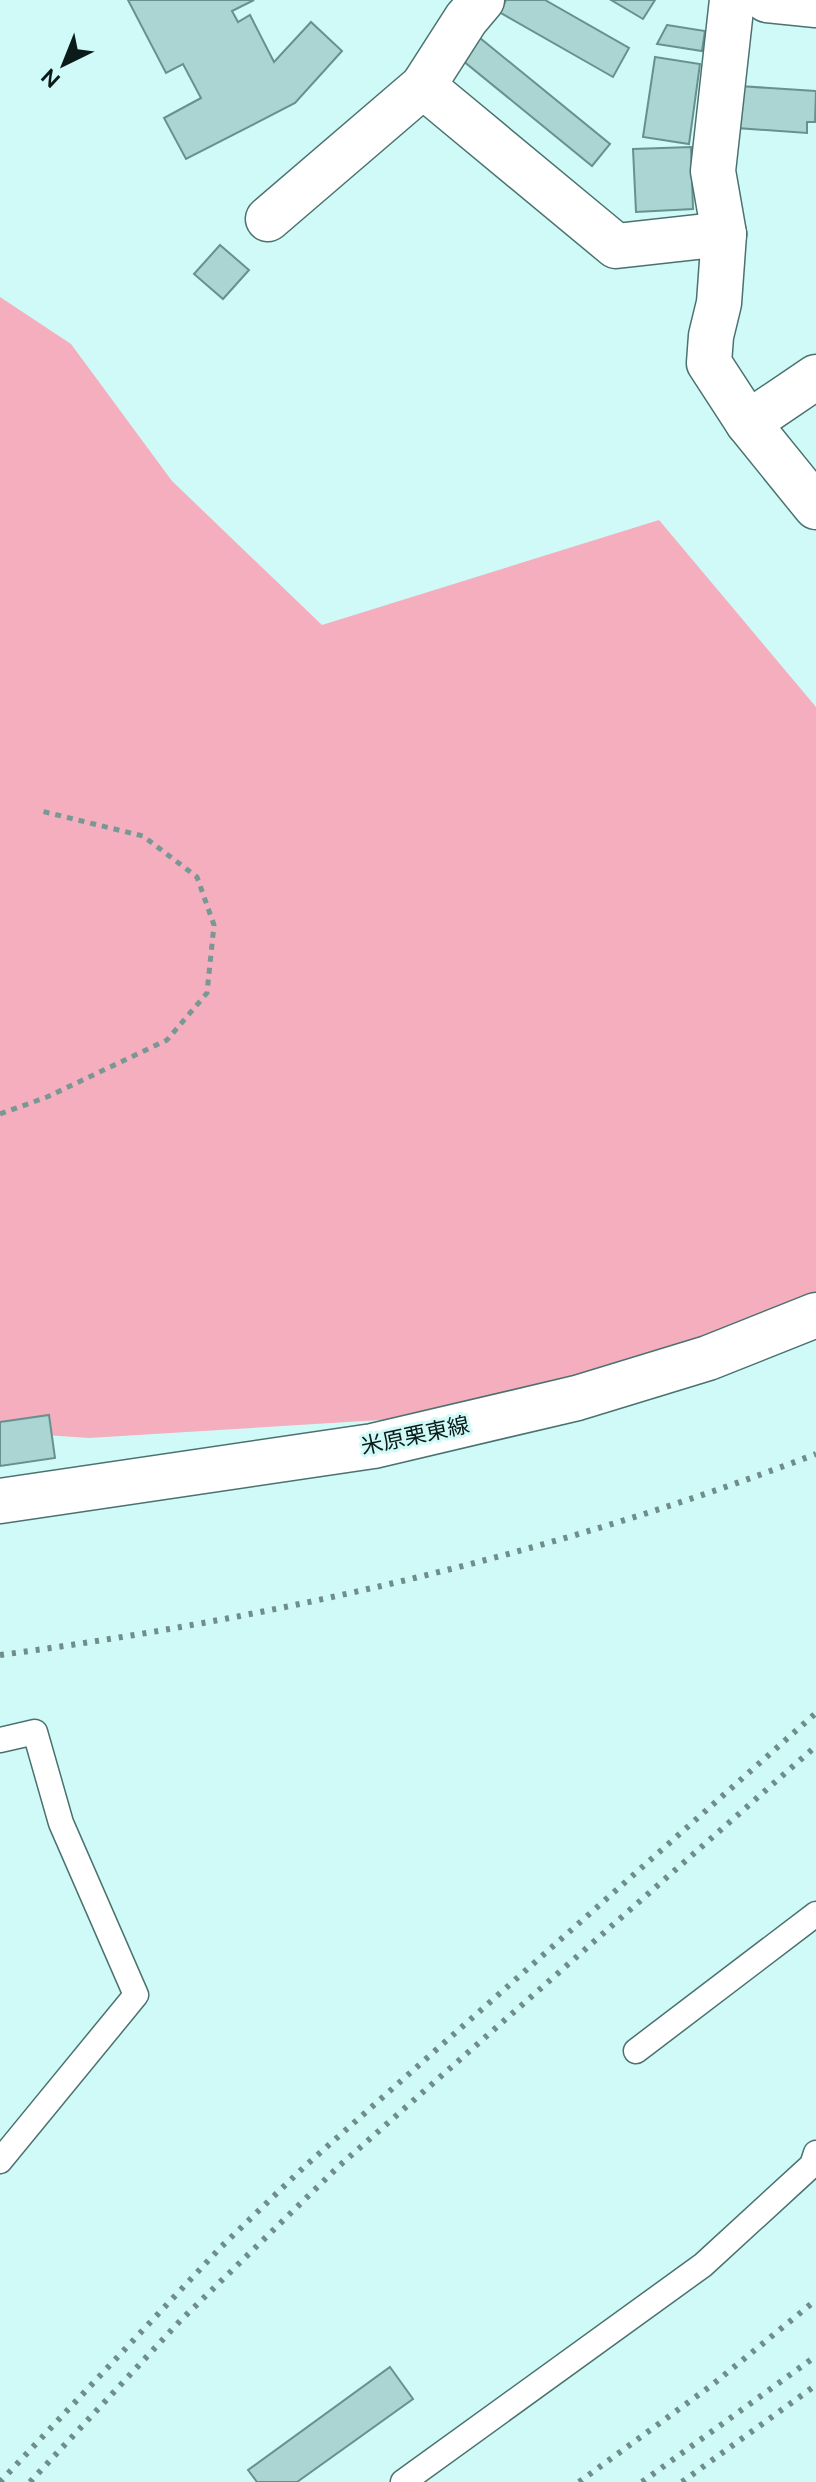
<svg xmlns="http://www.w3.org/2000/svg" width="816" height="2482" font-family="Ubuntu,'Noto Sans JP',sans-serif">
<style>
.green{fill:#f5aebe}
.building{fill:#abd5d2;stroke:#68918e;stroke-width:2}
.lines{fill:none;stroke-linecap:round;stroke-linejoin:round}
.service-casing{stroke:#4b726f;stroke-width:27}
.minor-casing{stroke:#4b726f;stroke-width:47}
.secondary-casing{stroke:#4b726f;stroke-width:47}
.path{stroke:#789895;stroke-width:5;stroke-dasharray:6 6;stroke-linecap:butt}
.service{stroke:#fff;stroke-width:24}
.minor{stroke:#fff;stroke-width:44}
.secondary{stroke:#fff;stroke-width:44}
.rail{stroke:#6f8d8b;stroke-width:6;stroke-dasharray:4 8;stroke-linecap:butt}
.labels{text-anchor:middle;stroke-width:6;stroke-linejoin:round;paint-order:stroke}
.street-label{font-size:22px;fill:#0b1b1a;stroke:#cffaf7}
</style>
<rect width="100%" height="100%" fill="#cffaf7"/>
<polygon class="green" points="0,297 71,344 172,481 322,625 659,520 816,707 816,1296 711,1338 445,1416 89,1438 0,1432"/>
<g class="building">
<polygon points="128,0 254,0 232,11 238,22 250,15 274,62 311,22 342,51 295,103 186,159 164,118 201,98 183,64 166,73"/>
<polygon points="506,0 545,0 629,48 613,77 499,12"/>
<polygon points="611,0 655,0 643,19"/>
<polygon points="667,25 705,31 702,51 657,44"/>
<polygon points="480,38 610,144 592,166 462,60"/>
<polygon points="655,57 700,64 689,144 643,137"/>
<polygon points="739,86 816,91 815,122 807,122 807,133 737,128"/>
<polygon points="691,147 693,209 636,212 633,149"/>
<polygon points="220,245 249,270 223,299 194,274"/>
<polygon points="49,1415 55,1458 0,1466 0,1422"/>
<polygon points="390,2367 413,2399 297,2482 257,2482 248,2470"/>
</g>
<g class="lines">
<defs>
<g id="service">
<polyline points="0,1740 35,1732 61,1823 136,1995 0,2161"/>
<polyline points="636,2051 816,1914"/>
<polyline points="403,2482 703,2265 812,2165 816,2153"/>
</g>
<g id="minor">
<polyline points="732,0 713,171 724,234 719,303 711,336 709,363 748,423 816,507"/>
<polyline points="767,0 816,5"/>
<polyline points="423,86 466,19 482,0"/>
<polyline points="268,219 423,86 616,246 724,234"/>
<polyline points="748,423 816,377"/>
</g>
<polyline id="secondary" points="0,1501 373,1446 577,1398 708,1358 816,1315"/>
</defs>
<use href="#service" class="service-casing"/>
<use href="#minor" class="minor-casing"/>
<use href="#secondary" class="secondary-casing"/>
<polyline class="path" points="0,1114 47,1097 167,1040 207,993 214,925 197,877 143,836 41,811"/>
<use href="#service" class="service"/>
<use href="#minor" class="minor"/>
<use href="#secondary" class="secondary"/>
<g class="rail">
<path d="M0,1655C278,1618 554,1554 816,1454"/>
<polyline points="0,2482 221,2247 304,2167 816,1713"/>
<polyline points="30,2482 180,2321 339,2166 816,1746"/>
<polyline points="579,2482 712,2385 816,2300"/>
<polyline points="642,2482 816,2356"/>
<polyline points="682,2482 816,2385"/>
</g>
</g>
<g class="labels">
<g class="street-label">
<text transform="translate(415 1435) rotate(-12)" y="8">米原栗東線</text>
</g>
</g>
<g transform="translate(64 64) rotate(223)" stroke="#cffaf7" stroke-width="6" paint-order="stroke">
<path d="M0-6L14 30L0 20L-14 30Z" fill="#0b1b1a"/>
<text y="-12" font-size="22" font-weight="bold" text-anchor="middle" fill="#0b1b1a">N</text>
</g>
</svg>
